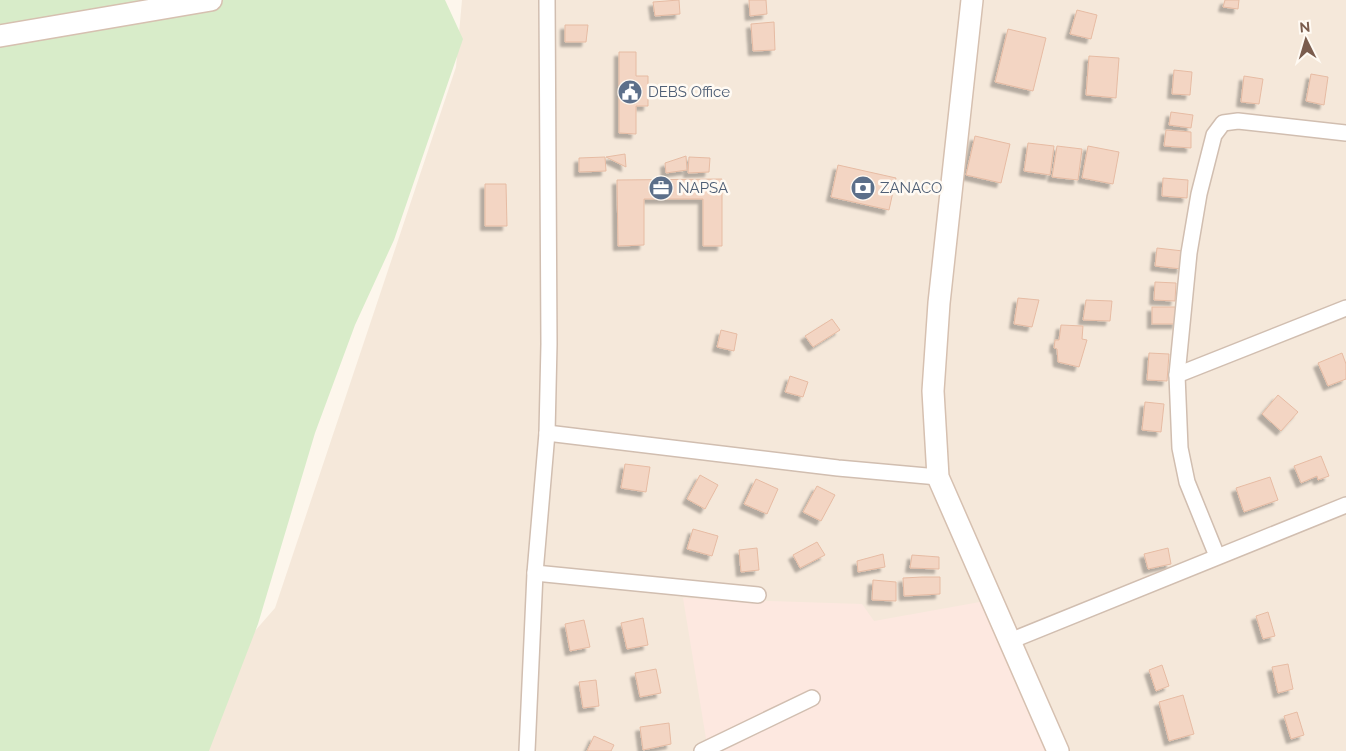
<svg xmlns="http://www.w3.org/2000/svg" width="1346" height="751" font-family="Raleway,sans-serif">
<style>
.residential{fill:#f5e8da}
.commercial{fill:#fde8e0}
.green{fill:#d8ecc9}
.building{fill:#f3d5c3;stroke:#e6bba3;filter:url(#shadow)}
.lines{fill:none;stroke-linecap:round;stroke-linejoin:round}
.minor-casing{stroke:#d1beb0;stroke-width:18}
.secondary-casing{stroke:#d6c0b0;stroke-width:24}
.minor{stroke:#fff;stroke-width:15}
.secondary{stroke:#fff;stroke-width:21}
.labels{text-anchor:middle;stroke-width:5;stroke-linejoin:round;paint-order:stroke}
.service-label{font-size:15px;fill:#4e5e75;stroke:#fffaf3;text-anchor:start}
</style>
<defs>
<filter id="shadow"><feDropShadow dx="-4.5" dy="4.5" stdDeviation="1" flood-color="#0004"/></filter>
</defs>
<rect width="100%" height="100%" fill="#fdf6ec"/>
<polygon class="residential" points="462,0 1346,0 1346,751 150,751 275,608 456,67"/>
<polygon class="commercial" points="683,598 862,604 874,621 980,602 1047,751 708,751"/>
<polygon class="green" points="0,0 445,0 463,39 394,240 355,325 315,433 258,624 209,751 0,751"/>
<g class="building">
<polygon points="679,0 680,14 655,16 653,2"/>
<polygon points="749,0 766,0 767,14 750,16"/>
<polygon points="1225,0 1239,0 1238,9 1223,7"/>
<polygon points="1077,10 1097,15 1091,39 1070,34"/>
<polygon points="774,22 775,50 753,51 751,24"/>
<polygon points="565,25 588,25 586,42 565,42"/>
<polygon points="1008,29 1046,38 1033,91 995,82"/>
<polygon points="619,52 636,52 636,76 648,76 648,106 636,106 636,134 619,133"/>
<polygon points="1089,56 1119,58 1116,98 1086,95"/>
<polygon points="1174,70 1192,72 1190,95 1172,94"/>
<polygon points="1311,74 1328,77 1324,105 1306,101"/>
<polygon points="1244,76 1263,79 1259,104 1241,102"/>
<polygon points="1171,112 1193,115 1191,128 1169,125"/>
<polygon points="1166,130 1191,132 1191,148 1164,146"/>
<polygon points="975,136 1010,144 1001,183 966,175"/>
<polygon points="1028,143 1054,146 1050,175 1024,171"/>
<polygon points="1057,146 1082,149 1078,180 1052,177"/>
<polygon points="1088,146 1119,152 1113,184 1082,178"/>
<polygon points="625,154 626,167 606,157"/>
<polygon points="686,156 687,170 666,173 665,163"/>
<polygon points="605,157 606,171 579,172 579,158"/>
<polygon points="689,157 710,158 709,172 688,173"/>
<polygon points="838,165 896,178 889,210 831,197"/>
<polygon points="1163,178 1188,180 1187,198 1162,196"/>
<polygon points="722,179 722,246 703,246 703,199 644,199 644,245 618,246 617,180"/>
<polygon points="485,184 506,184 507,226 485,226"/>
<polygon points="1157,248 1183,251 1181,269 1155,266"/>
<polygon points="1155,282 1176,283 1175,301 1154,300"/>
<polygon points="1018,298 1039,300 1032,327 1014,324"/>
<polygon points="1086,300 1112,301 1110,321 1083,320"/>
<rect x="1152" y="307" width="25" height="17"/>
<polygon points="832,319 840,330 813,347 805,336"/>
<polygon points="1061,325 1083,326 1082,339 1087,340 1079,367 1058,362 1057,349 1054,348 1055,340 1059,340"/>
<polygon points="721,330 737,334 734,351 717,347"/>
<polygon points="1149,353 1169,354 1167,381 1147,380"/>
<polygon points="1342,353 1346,364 1346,379 1328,386 1318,363"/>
<polygon points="790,376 808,382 803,397 785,392"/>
<polygon points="1278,395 1298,412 1281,431 1262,414"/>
<polygon points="1145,402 1164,404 1161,432 1142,430"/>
<polygon points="1321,456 1329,476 1318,480 1317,476 1301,483 1294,466"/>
<polygon points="625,464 650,467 646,492 621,488"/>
<polygon points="700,475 718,485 705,509 687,499"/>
<polygon points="1270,477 1278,500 1244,512 1236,488"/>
<polygon points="756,479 778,489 767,514 744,504"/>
<polygon points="817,486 835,495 821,521 803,512"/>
<polygon points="693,529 718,536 712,556 687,549"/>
<polygon points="817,542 825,555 800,568 793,555"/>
<polygon points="757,548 759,570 741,572 739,550"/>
<polygon points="1168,548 1171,564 1148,569 1144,554"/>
<polygon points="883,554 885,567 858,572 857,561"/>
<polygon points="912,555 939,557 939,569 910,568"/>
<polygon points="922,577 940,577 940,594 904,596 903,578"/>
<polygon points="873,580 896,582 896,601 872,600"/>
<polygon points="1268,612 1275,636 1263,639 1256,616"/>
<polygon points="643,618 648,645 627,649 621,623"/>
<polygon points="584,620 590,647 570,651 565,624"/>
<polygon points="1288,664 1293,689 1278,693 1272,667"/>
<polygon points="1162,665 1169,686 1156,691 1149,670"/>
<polygon points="656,669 661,693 640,697 635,673"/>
<polygon points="596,680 599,706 583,708 579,682"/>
<polygon points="1183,695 1194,734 1169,741 1159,702"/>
<polygon points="1297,712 1304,735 1291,739 1284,716"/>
<polygon points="669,723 671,744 643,750 640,727"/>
<polygon points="594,736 614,745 611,751 587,751"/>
</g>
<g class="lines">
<defs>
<g id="minor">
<polyline points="1177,375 1346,308"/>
<polyline points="547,433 838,468 938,477"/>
<polyline points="1217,556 1187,482 1180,448 1177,375 1189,253 1199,194 1214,135 1223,123 1238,121 1346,133"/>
<polyline points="535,573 758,595"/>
<polyline points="1010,641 1346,505"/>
<polyline points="527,751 535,573 547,433 549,344 547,0"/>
<polyline points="702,751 812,698"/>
</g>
<g id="secondary">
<polyline points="972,0 939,303 933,391 938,477 1058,751"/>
<polyline points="0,36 211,0"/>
</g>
</defs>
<use href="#minor" class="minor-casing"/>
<use href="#secondary" class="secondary-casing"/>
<use href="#minor" class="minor"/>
<use href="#secondary" class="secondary"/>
</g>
<defs>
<symbol id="civic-disc" viewBox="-11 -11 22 22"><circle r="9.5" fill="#5c6f8a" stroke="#fffaf3"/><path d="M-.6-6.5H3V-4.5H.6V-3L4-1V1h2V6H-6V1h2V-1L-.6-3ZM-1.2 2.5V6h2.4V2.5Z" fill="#fff"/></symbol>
<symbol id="office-disc" viewBox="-11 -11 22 22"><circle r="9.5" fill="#5c6f8a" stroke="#fffaf3"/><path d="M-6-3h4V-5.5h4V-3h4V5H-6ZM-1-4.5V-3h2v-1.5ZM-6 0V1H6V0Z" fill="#fff"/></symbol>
<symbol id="bank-disc" viewBox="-11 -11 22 22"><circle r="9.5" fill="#5c6f8a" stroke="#fffaf3"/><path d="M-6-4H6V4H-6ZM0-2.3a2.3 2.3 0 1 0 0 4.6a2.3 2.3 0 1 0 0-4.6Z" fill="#fff"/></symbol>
</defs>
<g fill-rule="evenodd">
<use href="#civic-disc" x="616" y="78" width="28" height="28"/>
<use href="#office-disc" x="647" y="174" width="28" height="28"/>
<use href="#bank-disc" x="849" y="174" width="28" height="28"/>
</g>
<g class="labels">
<g class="service-label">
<text x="648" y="97">DEBS Office</text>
<text x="678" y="193">NAPSA</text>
<text x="880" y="193">ZANACO</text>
</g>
</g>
<g transform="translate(1306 40) rotate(355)" stroke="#fffaf3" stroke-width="4" paint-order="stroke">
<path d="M0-4L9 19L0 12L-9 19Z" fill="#7a5c4d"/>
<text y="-8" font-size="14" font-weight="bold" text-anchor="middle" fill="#7a5c4d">N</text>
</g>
</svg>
